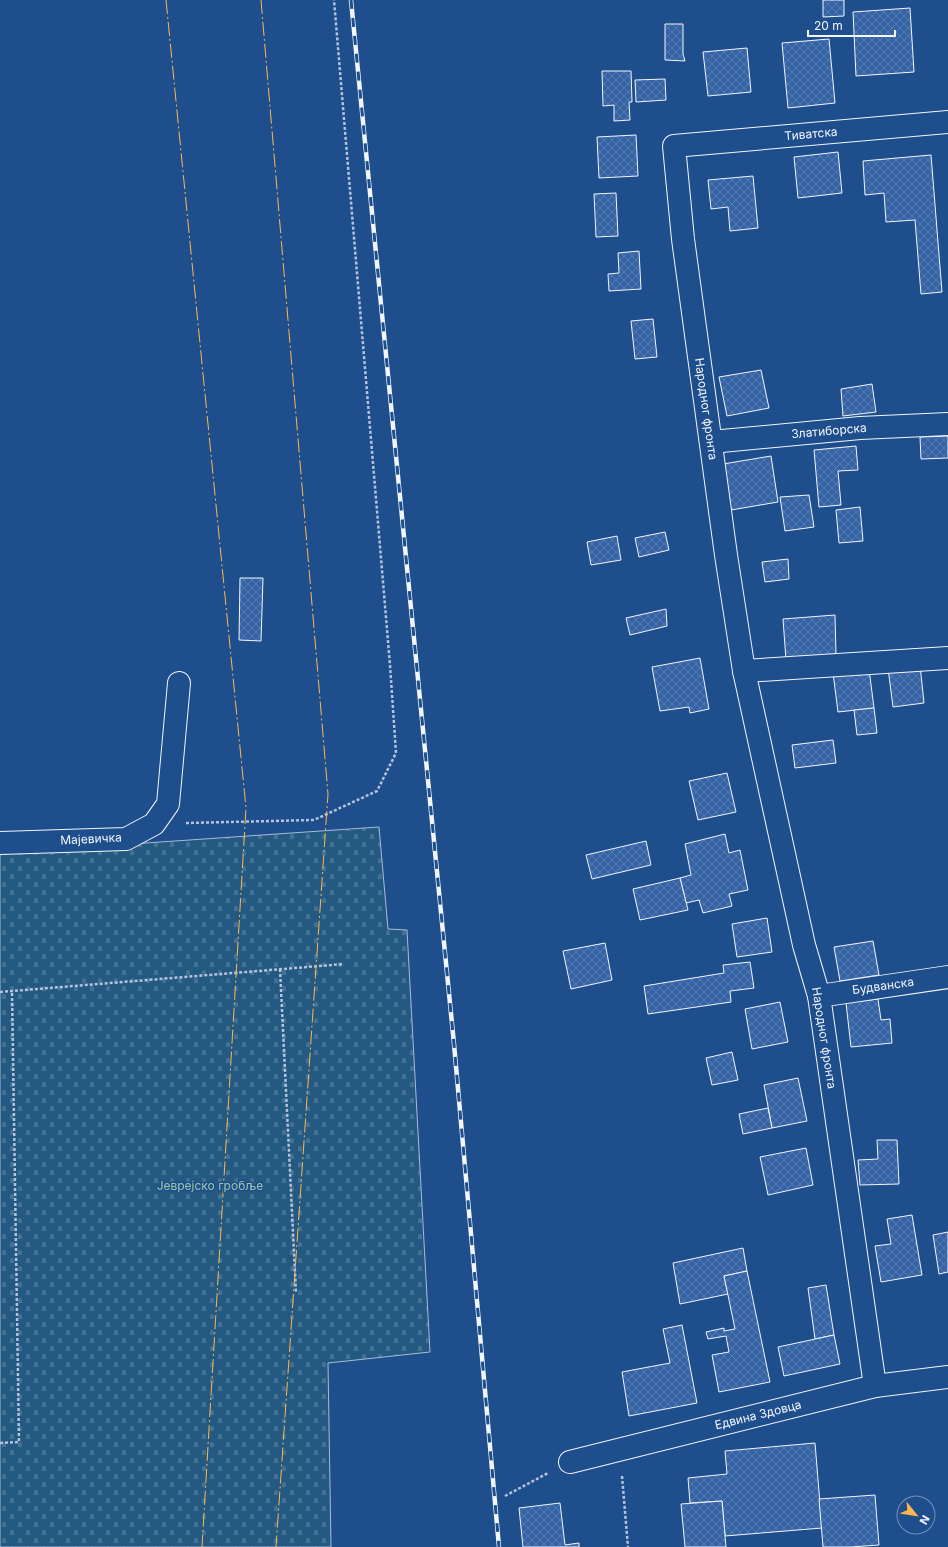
<svg xmlns="http://www.w3.org/2000/svg" width="948" height="1547" font-family="Inter,sans-serif">
<style>
.cemetery{fill:url(#cemetery-stones);stroke:#a8bbd7}
.building{fill:url(#building-cross-hatch);stroke:#f2f6ff}
.lines{fill:none;stroke-linecap:round;stroke-linejoin:round}
.minor-casing{stroke:#f2f6ff;stroke-width:24}
.path{stroke:#b3c4dc;stroke-width:2.5;stroke-dasharray:3 2;stroke-linecap:butt}
.minor{stroke:#1f4e8c;stroke-width:22}
.rail-casing{stroke:#f2f6ff;stroke-width:4.5}
.rail{stroke:#1f4e8c;stroke-width:3;stroke-dasharray:9;stroke-linecap:butt}
.power{stroke:#ffb74d;stroke-width:1;stroke-dasharray:14 3 2 3;stroke-linecap:butt}
.labels{text-anchor:middle;stroke-width:3;stroke-linejoin:round;paint-order:stroke}
.street-label{font-size:12px;fill:#f2f6ff;stroke:#1f4e8c}
.park-label{font-size:12px;fill:#97c8a6;stroke:#1f4e8c}
</style>
<defs>
<pattern id="cemetery-stones" width="16" height="16" patternUnits="userSpaceOnUse"><rect width="16" height="16" fill="#245a82"/><path d="M2 7V4a2 2 0 0 1 4 0v3zM10 15v-3a2 2 0 0 1 4 0v3z" fill="#447295"/></pattern>
<pattern id="building-cross-hatch" width="8" height="8" patternUnits="userSpaceOnUse"><rect width="8" height="8" fill="#3563a3"/><path d="M0 0l8 8M0 8l8-8" fill="none" stroke="#537ab1"/></pattern>
</defs>
<rect width="100%" height="100%" fill="#1f4e8c"/>
<polygon class="cemetery" points="379,827 388,929 407,930 430,1352 328,1363 331,1547 0,1547 0,853"/>
<g class="building">
<polygon points="823,0 844,0 844,16 823,17"/>
<polygon points="910,8 914,72 856,76 853,12"/>
<polygon points="665,24 683,24 683,54 685,61 665,60"/>
<polygon points="829,39 835,103 788,108 782,43"/>
<polygon points="747,48 751,92 708,96 703,52"/>
<polygon points="602,71 631,71 632,102 629,102 630,120 614,121 614,105 603,106"/>
<polygon points="665,79 666,100 636,102 635,80"/>
<polygon points="636,135 638,176 599,178 597,137"/>
<polygon points="838,152 842,193 798,198 794,157"/>
<polygon points="931,155 942,292 921,294 915,220 886,222 884,193 865,195 863,161"/>
<polygon points="753,176 758,228 730,231 728,207 711,209 708,180"/>
<polygon points="616,193 618,236 596,237 594,194"/>
<polygon points="639,251 641,289 609,291 608,274 619,273 618,253"/>
<polygon points="653,319 657,357 635,359 631,321"/>
<polygon points="761,370 769,408 727,416 719,377"/>
<polygon points="872,384 876,412 843,416 841,389"/>
<polygon points="948,436 948,458 921,459 920,437"/>
<polygon points="856,446 858,470 838,471 841,505 819,507 814,450"/>
<polygon points="771,456 778,502 731,510 723,464"/>
<polygon points="809,495 814,527 785,531 780,497"/>
<polygon points="860,507 863,541 839,543 836,510"/>
<polygon points="665,532 669,550 639,557 635,538"/>
<polygon points="617,536 621,560 591,565 587,542"/>
<polygon points="788,559 789,579 765,582 762,562"/>
<polygon points="240,578 263,578 261,641 239,640"/>
<polygon points="666,609 667,626 630,635 626,618"/>
<polygon points="835,615 836,655 786,660 783,619"/>
<polygon points="700,658 709,709 690,713 689,707 660,711 652,667"/>
<polygon points="920,665 924,703 893,707 888,668"/>
<polygon points="869,669 874,708 838,712 833,673"/>
<polygon points="874,708 877,733 857,735 854,710"/>
<polygon points="833,740 836,763 795,768 792,745"/>
<polygon points="727,773 736,812 698,820 689,781"/>
<polygon points="725,834 729,853 740,850 748,890 729,894 732,906 703,913 699,900 686,903 680,878 691,875 685,844"/>
<polygon points="646,841 651,865 592,879 586,855"/>
<polygon points="680,878 688,910 640,920 633,889"/>
<polygon points="767,918 772,952 737,957 732,924"/>
<polygon points="873,941 879,975 840,981 834,947"/>
<polygon points="605,943 612,980 571,989 563,951"/>
<polygon points="750,962 754,988 730,991 731,1002 648,1014 644,986 724,973 723,965"/>
<polygon points="878,999 881,1020 890,1019 892,1043 851,1047 846,1003"/>
<polygon points="780,1002 788,1042 752,1049 745,1009"/>
<polygon points="732,1052 738,1080 712,1085 706,1058"/>
<polygon points="798,1078 807,1121 772,1128 764,1085"/>
<polygon points="768,1108 772,1128 743,1134 739,1114"/>
<polygon points="877,1140 897,1140 899,1184 860,1185 858,1160 878,1159"/>
<polygon points="806,1148 813,1185 768,1195 760,1157"/>
<polygon points="912,1215 922,1275 881,1282 875,1246 891,1244 887,1219"/>
<polygon points="948,1232 948,1272 939,1274 933,1235"/>
<polygon points="743,1248 747,1271 724,1276 728,1294 680,1304 673,1263"/>
<polygon points="747,1271 770,1382 719,1392 712,1355 729,1352 726,1336 708,1339 706,1332 724,1328 724,1331 735,1329 724,1276"/>
<polygon points="826,1285 834,1335 815,1339 808,1288"/>
<polygon points="682,1325 697,1403 629,1416 622,1372 670,1363 663,1329"/>
<polygon points="834,1335 840,1364 784,1376 778,1347"/>
<polygon points="815,1443 822,1528 725,1536 722,1501 690,1503 688,1478 727,1474 725,1451"/>
<polygon points="875,1495 879,1545 851,1547 823,1547 819,1499"/>
<polygon points="722,1501 726,1547 685,1547 681,1504"/>
<polygon points="560,1503 565,1545 579,1543 579,1547 523,1547 519,1508"/>
</g>
<g class="lines">
<defs>
<g id="minor">
<polyline points="711,442 860,428 948,424"/>
<polyline points="744,671 948,658"/>
<polyline points="0,843 126,839 154,824 168,804 179,683"/>
<polyline points="819,996 948,977"/>
<polyline points="875,1386 819,996 804,945 744,671 726,555 683,239 674,146 948,122"/>
<polyline points="570,1462 875,1386 948,1377"/>
</g>
</defs>
<use href="#minor" class="minor-casing"/>
<g class="path">
<polyline points="186,823 314,820 377,791 396,753 390,665 334,0"/>
<polyline points="280,969 296,1293"/>
<polyline points="0,992 344,964"/>
<polyline points="0,1443 19,1442 12,991"/>
<polyline points="622,1476 628,1547"/>
<polyline points="505,1496 548,1473"/>
</g>
<use href="#minor" class="minor"/>
<defs>
<polyline id="rail" points="351,0 454,1044 499,1547"/>
</defs>
<use href="#rail" class="rail-casing"/>
<use href="#rail" class="rail"/>
<g class="power">
<polyline points="166,0 246,808 202,1547"/>
<polyline points="261,0 328,794 276,1547"/>
</g>
</g>
<g class="labels">
<g class="street-label">
<text transform="translate(811 134) rotate(-5)" y="4">Тиватска</text>
<text transform="translate(706 409) rotate(82)" y="4">Народног фронта</text>
<text transform="translate(829 431) rotate(-5)" y="4">Златиборска</text>
<text transform="translate(91 839) rotate(-3)" y="4">Мајевичка</text>
<text transform="translate(883 986) rotate(-8)" y="4">Будванска</text>
<text transform="translate(824 1038) rotate(81)" y="4">Народног фронта</text>
<text transform="translate(758 1415) rotate(-14)" y="4">Едвина Здовца</text>
</g>
<g class="park-label">
<text x="210" y="1190">Јеврејско гробље</text>
</g>
</g>
<g transform="translate(916 1515) rotate(120)"><circle r="19" fill="#1f4e8c" stroke="#7391ba"/>
<path d="M0-3L7 15L0 10L-7 15Z" fill="#ffb74d"/>
<text y="-6" font-size="11" font-weight="bold" text-anchor="middle" fill="#f2f6ff">N</text>
</g>
<path d="M808 30v6h87v-6" fill="none" stroke="#f2f6ff" stroke-width="2"/>
<text x="814" y="30" font-size="12" fill="#f2f6ff" stroke="#1f4e8c" stroke-width="3" paint-order="stroke">20 m</text>
</svg>
